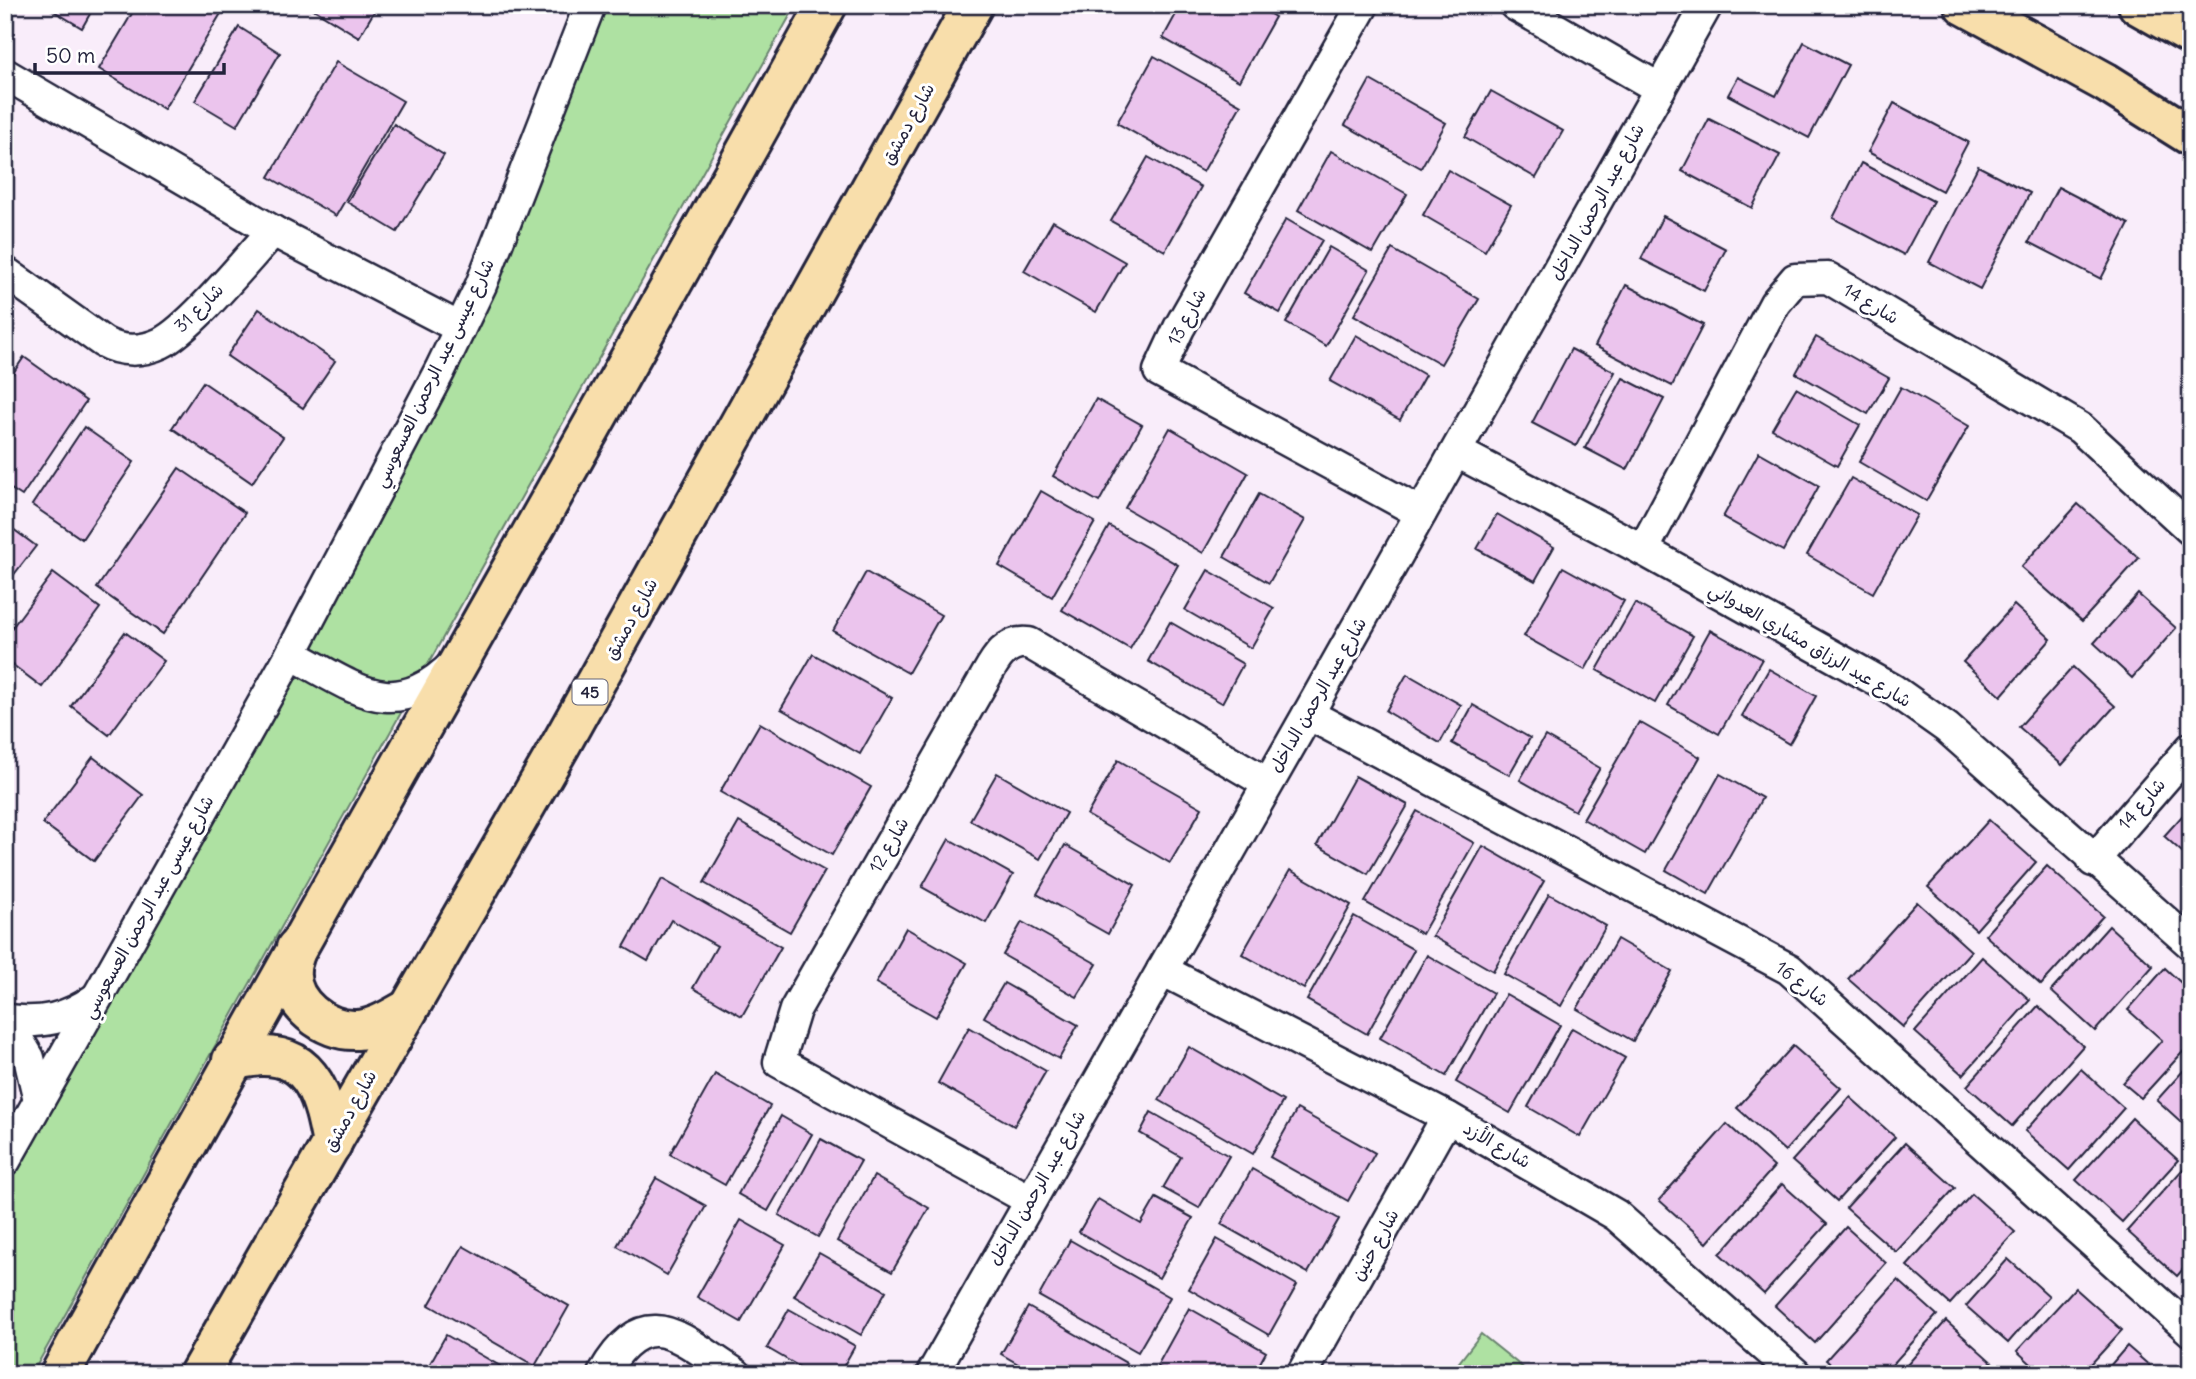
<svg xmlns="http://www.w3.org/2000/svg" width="2196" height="1379" font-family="Delius,'Playpen Sans Arabic',sans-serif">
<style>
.green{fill:#aee1a2;stroke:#68826e;stroke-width:2}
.building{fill:#ebc4ed;stroke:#22223b;stroke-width:2}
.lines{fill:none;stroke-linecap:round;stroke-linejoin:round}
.minor-casing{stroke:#22223b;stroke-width:35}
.major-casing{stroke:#22223b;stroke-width:44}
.minor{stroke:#fff;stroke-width:30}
.major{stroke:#f8deab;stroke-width:38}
.labels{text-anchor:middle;stroke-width:6;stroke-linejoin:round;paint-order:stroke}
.shield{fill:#fff;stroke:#646476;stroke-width:2}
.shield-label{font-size:16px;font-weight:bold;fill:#22223b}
.street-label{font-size:18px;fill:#22223b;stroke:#fff}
</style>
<rect width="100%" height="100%" fill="#f9edfa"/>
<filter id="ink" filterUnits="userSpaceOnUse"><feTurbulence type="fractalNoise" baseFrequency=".0143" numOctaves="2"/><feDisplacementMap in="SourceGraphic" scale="14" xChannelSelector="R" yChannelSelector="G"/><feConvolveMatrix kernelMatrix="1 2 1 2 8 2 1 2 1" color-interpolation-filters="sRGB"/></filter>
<g filter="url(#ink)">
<g class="green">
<polygon points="606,5 796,5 32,1374 5,1374 5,1185 412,452"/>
<polygon points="1481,1334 1531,1374 1450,1374"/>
</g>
<g class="building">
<polygon points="44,5 95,5 82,28"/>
<polygon points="137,5 226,5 164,109 99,69"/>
<polygon points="307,5 378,5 359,37"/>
<polygon points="1181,5 1255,5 1275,17 1239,81 1163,38"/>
<polygon points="239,27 280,53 237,126 195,101"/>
<polygon points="1804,42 1848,65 1809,138 1728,95 1738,77 1776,96"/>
<polygon points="1154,56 1241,105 1203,172 1117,123"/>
<polygon points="336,62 403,101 336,216 269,177"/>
<polygon points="1370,80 1446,123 1421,168 1345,125"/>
<polygon points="1491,91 1563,131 1536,178 1465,137"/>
<polygon points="1894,103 1968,142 1942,191 1868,152"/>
<polygon points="1709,119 1780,155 1752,208 1682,171"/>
<polygon points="394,124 444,155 397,232 347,202"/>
<polygon points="1331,151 1407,194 1373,253 1298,210"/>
<polygon points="1148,157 1201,187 1165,251 1111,221"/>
<polygon points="1861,163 1933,201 1904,255 1833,218"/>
<polygon points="1978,166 2030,193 1980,289 1929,262"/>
<polygon points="1448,170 1511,205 1485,251 1423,215"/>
<polygon points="2058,187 2129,224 2101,279 2029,242"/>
<polygon points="1663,216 1726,249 1704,291 1641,259"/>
<polygon points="1286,219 1322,240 1280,313 1244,293"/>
<polygon points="1053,221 1125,262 1096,312 1024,271"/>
<polygon points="1329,247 1369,270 1326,346 1286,323"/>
<polygon points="1392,249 1479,299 1441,364 1354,315"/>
<polygon points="1626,285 1703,325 1672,386 1595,346"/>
<polygon points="259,309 335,361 303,408 227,356"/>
<polygon points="1356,335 1425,375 1400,420 1330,381"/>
<polygon points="1816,337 1889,378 1868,414 1796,373"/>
<polygon points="1571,349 1615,372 1576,446 1532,423"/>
<polygon points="24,357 86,401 22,496 5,485 5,385"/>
<polygon points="1623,378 1664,399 1627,470 1585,448"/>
<polygon points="203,382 283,437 252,483 172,428"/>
<polygon points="1901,387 1969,426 1926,501 1859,462"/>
<polygon points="1796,388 1860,425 1837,466 1772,429"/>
<polygon points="1096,399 1142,425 1099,502 1053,476"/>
<polygon points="84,427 134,462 82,539 32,505"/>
<polygon points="1170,428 1248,473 1203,553 1125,508"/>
<polygon points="1759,452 1819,486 1783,551 1723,517"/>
<polygon points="179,468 245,513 163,634 97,588"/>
<polygon points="1851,478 1917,515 1873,593 1807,555"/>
<polygon points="1041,491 1095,522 1052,597 999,566"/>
<polygon points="1259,494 1305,520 1269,583 1224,557"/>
<polygon points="2078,504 2139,558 2082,621 2021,567"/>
<polygon points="1497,514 1554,547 1535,581 1477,549"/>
<polygon points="5,523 36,546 5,586"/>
<polygon points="1109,526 1178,565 1130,649 1062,610"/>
<polygon points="1563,567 1624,601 1585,670 1524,636"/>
<polygon points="1208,570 1274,608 1251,648 1185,610"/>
<polygon points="866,572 941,615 908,673 833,631"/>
<polygon points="53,573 100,608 42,687 5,659 5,637"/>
<polygon points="2138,594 2176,628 2132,678 2094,643"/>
<polygon points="1635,603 1693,636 1655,703 1597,670"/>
<polygon points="2014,605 2051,639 2001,696 1963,662"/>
<polygon points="1170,622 1243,664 1222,703 1148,661"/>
<polygon points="1710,630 1762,659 1719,734 1668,705"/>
<polygon points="125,632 164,661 109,735 71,706"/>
<polygon points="813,654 892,698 860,754 781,709"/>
<polygon points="2073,667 2115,706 2062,765 2019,727"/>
<polygon points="1769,669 1816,696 1789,744 1742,716"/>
<polygon points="1407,674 1461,705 1440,743 1386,711"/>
<polygon points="1473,705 1530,738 1509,775 1452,743"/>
<polygon points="1639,722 1700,757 1645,854 1583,819"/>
<polygon points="760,723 871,787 832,855 720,792"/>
<polygon points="1545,736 1600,768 1575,811 1520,780"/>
<polygon points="93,757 143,795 94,861 43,823"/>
<polygon points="1118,760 1202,808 1170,863 1087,815"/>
<polygon points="997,773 1066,813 1040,859 970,820"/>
<polygon points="1720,774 1762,798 1708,894 1666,870"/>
<polygon points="1355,776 1408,805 1368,874 1317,845"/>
<polygon points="2191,806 2191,860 2164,836"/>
<polygon points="1417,811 1474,843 1422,934 1365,902"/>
<polygon points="1989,820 2036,862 1976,930 1928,887"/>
<polygon points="739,822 825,871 790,932 704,883"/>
<polygon points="949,839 1013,875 986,923 922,887"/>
<polygon points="1065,845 1135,885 1108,934 1037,894"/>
<polygon points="1483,846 1544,881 1493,971 1432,936"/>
<polygon points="2047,866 2103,916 2041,985 1985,935"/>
<polygon points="1290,870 1351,905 1304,989 1242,954"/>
<polygon points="662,879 781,947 742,1016 693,988 717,946 671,920 648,961 624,947"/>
<polygon points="1549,894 1606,926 1561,1006 1504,974"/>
<polygon points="1917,902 1971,951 1903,1027 1848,979"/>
<polygon points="1354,916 1414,950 1367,1034 1307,1000"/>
<polygon points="1022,922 1097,964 1077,997 1003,955"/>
<polygon points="2109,926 2153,966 2095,1031 2051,991"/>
<polygon points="906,928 967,963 936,1017 876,983"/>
<polygon points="1617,939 1672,971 1633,1041 1577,1009"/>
<polygon points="1427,955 1493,993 1446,1076 1380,1038"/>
<polygon points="1982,957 2030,1000 1963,1075 1915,1032"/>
<polygon points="2165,968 2191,992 2191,1043 2141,1098 2123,1083 2162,1040 2128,1010"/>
<polygon points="1004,983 1078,1025 1059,1059 984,1017"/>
<polygon points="1506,994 1560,1025 1510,1113 1456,1082"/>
<polygon points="2038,1006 2083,1046 2012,1126 1967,1086"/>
<polygon points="969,1027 1046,1071 1014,1126 938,1083"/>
<polygon points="1572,1028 1625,1058 1580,1137 1528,1107"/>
<polygon points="1793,1046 1841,1088 1785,1151 1737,1108"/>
<polygon points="1189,1047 1283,1101 1253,1154 1159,1100"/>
<polygon points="2191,1062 2191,1131 2157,1100"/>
<polygon points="2081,1069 2124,1108 2069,1170 2025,1131"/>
<polygon points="715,1074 770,1106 725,1185 670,1154"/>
<polygon points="1850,1097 1895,1137 1837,1201 1792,1161"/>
<polygon points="1297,1109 1375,1153 1348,1201 1270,1157"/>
<polygon points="1151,1112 1229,1156 1199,1208 1163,1188 1181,1157 1140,1133"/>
<polygon points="781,1116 812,1134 768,1211 738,1194"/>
<polygon points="2132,1118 2178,1160 2122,1222 2076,1180"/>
<polygon points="1727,1124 1774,1167 1707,1243 1659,1200"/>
<polygon points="821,1139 861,1161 818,1237 779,1215"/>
<polygon points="1905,1143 1955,1188 1896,1252 1846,1208"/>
<polygon points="2191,1160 2191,1260 2177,1276 2127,1231"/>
<polygon points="1252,1169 1339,1219 1308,1273 1221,1224"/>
<polygon points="874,1176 929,1208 892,1272 837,1241"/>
<polygon points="656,1178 706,1206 667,1275 617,1246"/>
<polygon points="1782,1184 1827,1224 1764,1294 1720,1254"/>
<polygon points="1972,1194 2015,1232 1950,1304 1907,1266"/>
<polygon points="1156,1198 1193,1218 1159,1278 1079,1232 1098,1199 1141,1224"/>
<polygon points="741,1220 785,1245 741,1322 697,1297"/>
<polygon points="1846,1227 1886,1263 1815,1343 1775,1306"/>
<polygon points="1217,1239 1297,1285 1269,1335 1189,1289"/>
<polygon points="1070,1240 1170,1297 1138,1352 1039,1296"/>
<polygon points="463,1246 569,1306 535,1366 429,1305"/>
<polygon points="819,1253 886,1291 861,1335 794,1296"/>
<polygon points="2008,1259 2049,1296 2008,1343 1966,1306"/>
<polygon points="1898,1280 1937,1315 1884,1374 1841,1374 1826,1360"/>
<polygon points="2075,1288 2122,1330 2082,1374 2042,1374 2017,1351"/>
<polygon points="1028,1307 1126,1363 1120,1374 1035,1374 1001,1354"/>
<polygon points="1189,1308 1266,1352 1254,1374 1171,1374 1157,1366"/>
<polygon points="789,1309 855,1346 839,1374 812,1374 767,1348"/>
<polygon points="1946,1321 1995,1365 1987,1374 1899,1374"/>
<polygon points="446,1335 514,1374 424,1374"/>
<polygon points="2127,1346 2159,1374 2103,1374"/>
</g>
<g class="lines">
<defs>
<g id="minor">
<polyline points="1363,5 1179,328 1159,371 1421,513"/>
<polyline points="1515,5 1660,89"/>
<polyline points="5,74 273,231 460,328"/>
<path d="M5,272L103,342C121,352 142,352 161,343C191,328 247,259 273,231"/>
<polyline points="1457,452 1643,550 1892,689 1947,728 2191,944"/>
<polyline points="1643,550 1775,303 1795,279 1828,278 2080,428 2191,530"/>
<path d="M291,654C355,687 393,725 455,663"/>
<polyline points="1308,714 1789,969 2191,1331"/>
<polyline points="2093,861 2191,748"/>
<polyline points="1162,970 1447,1117 1616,1215 1796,1374"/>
<polyline points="5,1018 29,1058 39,1100"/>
<path d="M7,1020C42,1024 67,1019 95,999"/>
<polyline points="5,1161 291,654 440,370 481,285 590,5"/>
<path d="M1030,1200L779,1062L795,1010L986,676C996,658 1006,640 1029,643L1267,783"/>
<path d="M603,1374C647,1298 680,1339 736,1374"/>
<polyline points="932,1374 1308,714 1707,5"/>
<polyline points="1302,1374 1447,1117"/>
</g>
<g id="major">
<polyline points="1964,5 2105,82 2191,136"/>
<polyline points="2138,5 2191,35"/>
<path d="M296,948C295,955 291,963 291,970C288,1003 325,1032 357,1030C375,1029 392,1018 408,1009"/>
<path d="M232,1060C242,1059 251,1057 260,1056C315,1054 324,1102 332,1144"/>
<path d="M60,1374C312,915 575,463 827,5"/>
<polyline points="199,1374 560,746 973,5"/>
</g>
</defs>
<use href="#minor" class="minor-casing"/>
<use href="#major" class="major-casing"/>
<use href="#minor" class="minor"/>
<use href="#major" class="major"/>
</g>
</g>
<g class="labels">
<rect class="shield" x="572.5" y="679.5" width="35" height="25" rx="5"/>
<g class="shield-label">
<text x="590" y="698">45</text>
</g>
<g class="street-label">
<text transform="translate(908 124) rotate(-61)" y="6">شارع دمشق</text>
<text transform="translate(1597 202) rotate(-61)" y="6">شارع عبد الرحمن الداخل</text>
<text transform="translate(1871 304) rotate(31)" y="6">شارع 14</text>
<text transform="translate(199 308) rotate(-45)" y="6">شارع 31</text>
<text transform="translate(1187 317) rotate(-62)" y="6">شارع 13</text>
<text transform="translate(434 373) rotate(-64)" y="6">شارع عيسى عبد الرحمن العسعوسي</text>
<text transform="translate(631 619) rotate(-61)" y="6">شارع دمشق</text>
<text transform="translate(1810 645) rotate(30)" y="6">شارع عبد الرزاق مشاري العدواني</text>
<text transform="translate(1318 695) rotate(-60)" y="6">شارع عبد الرحمن الداخل</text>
<text transform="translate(2142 804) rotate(-49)" y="6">شارع 14</text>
<text transform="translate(889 845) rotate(-60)" y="6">شارع 12</text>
<text transform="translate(148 907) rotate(-61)" y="6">شارع عيسى عبد الرحمن العسعوسي</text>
<text transform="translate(1802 984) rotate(38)" y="6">شارع 16</text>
<text transform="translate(350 1111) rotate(-61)" y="6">شارع دمشق</text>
<text transform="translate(1497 1145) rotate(30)" y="6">شارع الأزد</text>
<text transform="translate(1037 1188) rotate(-60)" y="6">شارع عبد الرحمن الداخل</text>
<text transform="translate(1375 1245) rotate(-61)" y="6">شارع حنين</text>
</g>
</g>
<rect width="2196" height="1379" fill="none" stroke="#fff" stroke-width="28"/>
<rect x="14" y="14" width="2168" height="1351" fill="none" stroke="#22223b" stroke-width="2.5" filter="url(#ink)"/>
<path d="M35 63v10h189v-10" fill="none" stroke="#22223b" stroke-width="3.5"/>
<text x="46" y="63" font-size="21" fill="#22223b" stroke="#ffffff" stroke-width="5" paint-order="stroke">50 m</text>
</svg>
